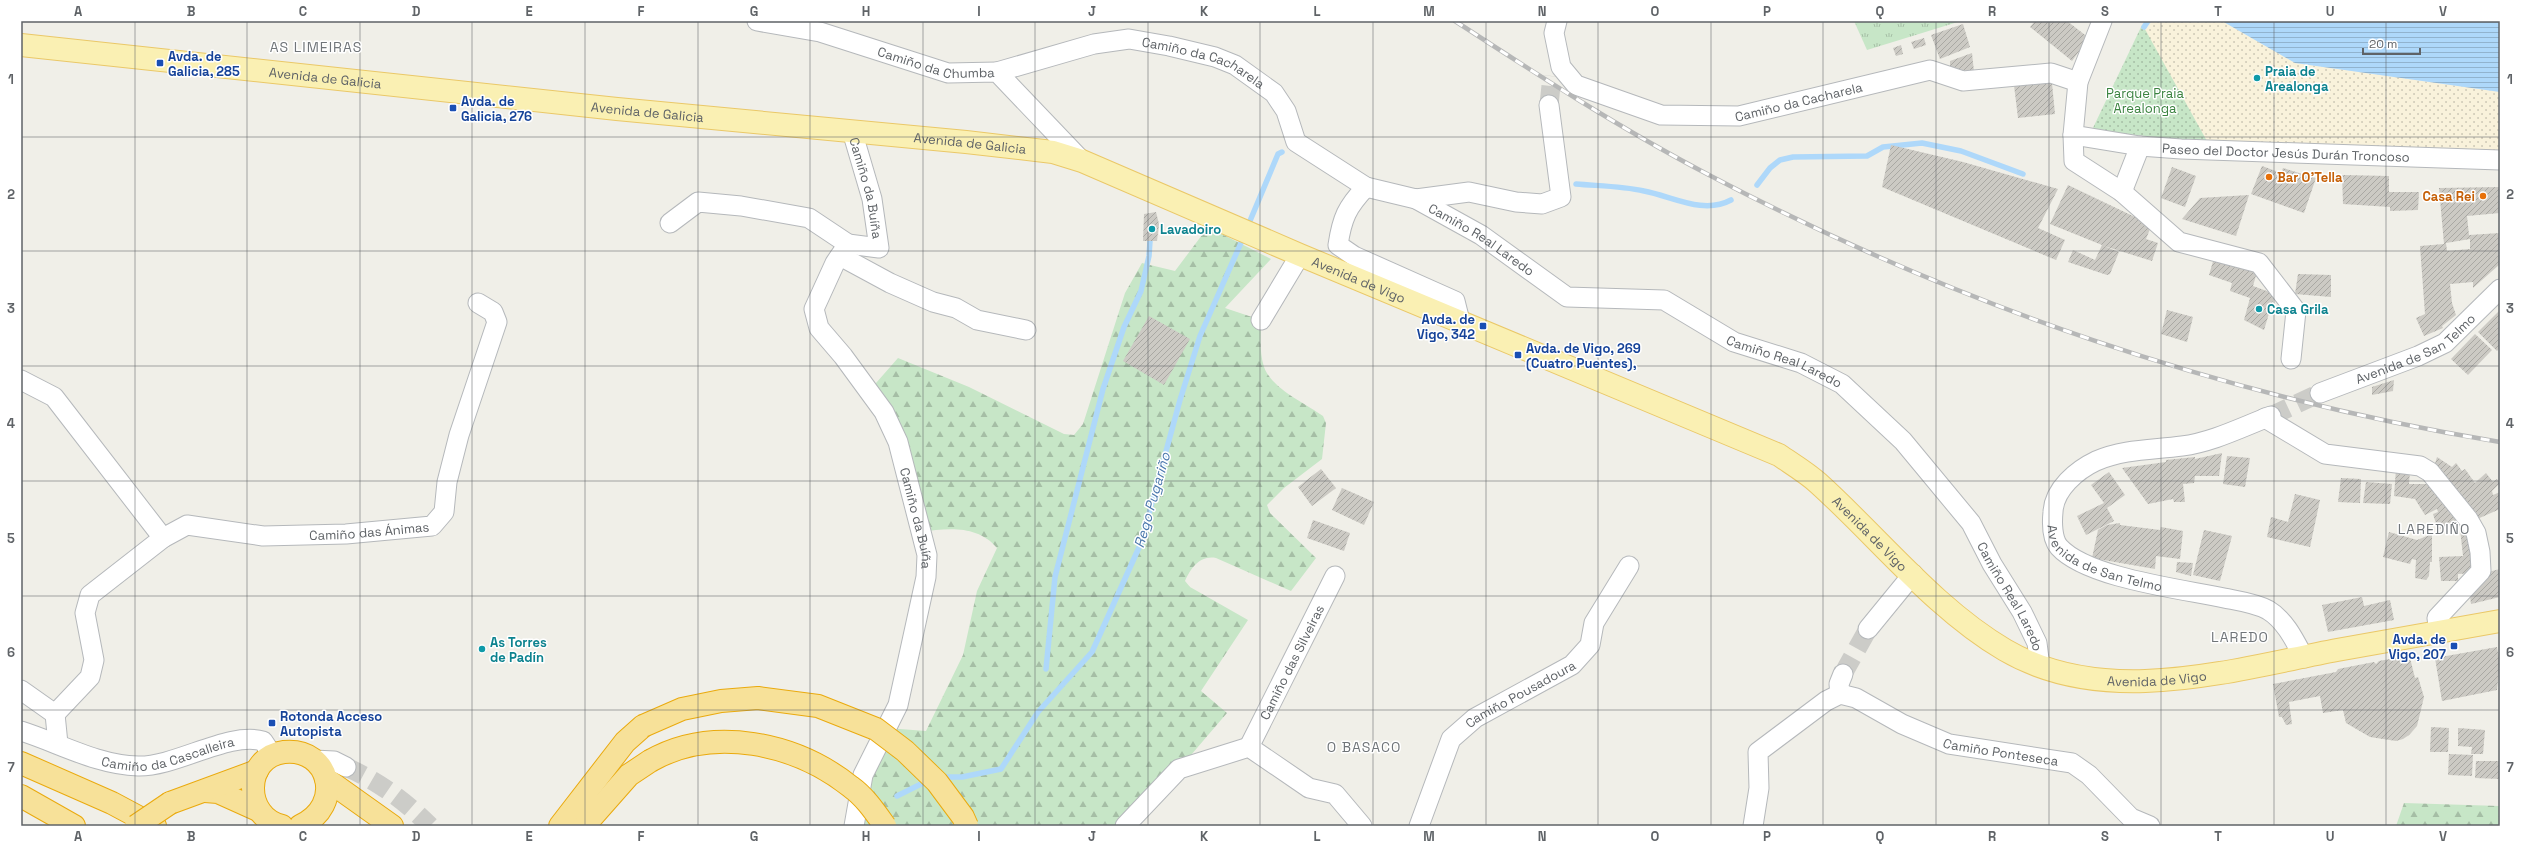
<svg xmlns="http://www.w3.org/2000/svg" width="2521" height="847" font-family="'Space Grotesk',sans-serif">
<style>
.grass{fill:url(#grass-tufts)}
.forest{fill:url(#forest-firs)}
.sand{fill:url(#sand-dots)}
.park{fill:url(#park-dots)}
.water{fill:url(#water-rules)}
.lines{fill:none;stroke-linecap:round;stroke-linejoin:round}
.stream{stroke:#aed8fa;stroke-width:5.5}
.building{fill:url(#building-hatch);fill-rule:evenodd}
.minor-tunnel{stroke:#ccccc8;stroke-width:19;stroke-dasharray:19 10;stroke-linecap:butt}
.minor-casing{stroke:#b5b8bb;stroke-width:21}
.major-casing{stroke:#eac868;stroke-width:24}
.highway-casing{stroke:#eaaa0e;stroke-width:24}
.minor{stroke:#fff;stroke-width:19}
.major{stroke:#faf0b3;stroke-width:22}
.highway{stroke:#f7e199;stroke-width:22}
.rail-casing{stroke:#b6b7b7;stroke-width:4.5}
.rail{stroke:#fff;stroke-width:3;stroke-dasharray:9;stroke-linecap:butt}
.highway-bridge-casing{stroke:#eaaa0e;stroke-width:24;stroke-linecap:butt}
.highway-bridge{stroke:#f7e199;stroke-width:22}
.grid{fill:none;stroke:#5f6367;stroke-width:1;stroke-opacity:0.55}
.transit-dot{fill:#1a4fb4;stroke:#fff;stroke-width:1.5}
.culture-dot{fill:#0f9aa8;stroke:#fff;stroke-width:1.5}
.food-dot{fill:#e8710a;stroke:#fff;stroke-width:1.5}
.labels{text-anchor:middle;stroke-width:3;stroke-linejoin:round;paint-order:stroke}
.transit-label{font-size:13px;font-weight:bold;fill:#164399;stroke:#fff;text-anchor:start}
.street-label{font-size:13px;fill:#5f6367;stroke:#fff}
.culture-label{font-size:13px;font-weight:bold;fill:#0d838f;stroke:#fff;text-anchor:start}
.park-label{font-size:13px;fill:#3b8340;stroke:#fff}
.food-label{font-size:13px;font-weight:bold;fill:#c56008;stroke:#fff;text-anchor:start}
.neighbourhood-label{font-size:14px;letter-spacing:1px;fill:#707579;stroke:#fff}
.water-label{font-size:14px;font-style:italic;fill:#4b78ad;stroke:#fff}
.neatline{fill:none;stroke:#5f6367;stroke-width:1.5}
.grid-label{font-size:13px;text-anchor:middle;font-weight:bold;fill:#5f6367}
</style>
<defs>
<pattern id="grass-tufts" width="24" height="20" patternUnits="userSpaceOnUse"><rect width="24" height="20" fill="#c7e6c7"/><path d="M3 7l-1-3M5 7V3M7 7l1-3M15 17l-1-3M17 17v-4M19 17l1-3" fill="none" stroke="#a5bea5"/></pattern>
<pattern id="forest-firs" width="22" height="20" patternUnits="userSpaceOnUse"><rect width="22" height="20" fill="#c7e6c7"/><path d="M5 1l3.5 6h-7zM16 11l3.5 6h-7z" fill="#a5bea5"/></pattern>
<pattern id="sand-dots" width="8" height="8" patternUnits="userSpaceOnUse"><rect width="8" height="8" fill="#f9f2db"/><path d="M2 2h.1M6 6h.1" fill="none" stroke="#cdc8b5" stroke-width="1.8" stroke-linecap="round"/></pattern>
<pattern id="park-dots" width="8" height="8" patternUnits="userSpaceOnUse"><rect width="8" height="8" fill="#c7e6c7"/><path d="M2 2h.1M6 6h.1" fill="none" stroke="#a5bea5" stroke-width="1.8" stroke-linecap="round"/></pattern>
<pattern id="water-rules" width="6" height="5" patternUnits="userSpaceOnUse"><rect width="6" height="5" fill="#aed8fa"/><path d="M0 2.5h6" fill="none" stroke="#91b3ce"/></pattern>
<pattern id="building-hatch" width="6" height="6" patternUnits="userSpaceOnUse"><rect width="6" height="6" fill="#cccac4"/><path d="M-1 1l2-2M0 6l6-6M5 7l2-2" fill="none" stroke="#a9a8a3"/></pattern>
</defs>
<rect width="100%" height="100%" fill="#f0efe8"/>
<polygon class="grass" points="1854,21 1961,21 1867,50"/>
<g class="forest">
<path d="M1208,227L1271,259L1225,308L1261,320C1261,335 1259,352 1264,367C1272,389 1305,403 1323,416L1326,423L1322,459L1284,488L1267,505L1270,513L1316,558L1291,591L1216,558C1200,555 1191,568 1185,581L1190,587L1248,620L1201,691L1227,713L1179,769L1125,826H854L887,728L926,731L963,655L977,591L997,548C978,525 948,528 921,532L898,442L869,391L898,358L969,387L1064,434L1074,435L1083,424L1125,293L1142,263L1175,271Z"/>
<polygon points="2404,803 2500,806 2500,826 2396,826"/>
</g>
<polygon class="sand" points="2152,21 2222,21 2296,63 2500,92 2500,152 2208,143 2142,25 2146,30"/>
<polygon class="park" points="2142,25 2146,31 2208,143 2092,130"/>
<polygon class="water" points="2222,21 2500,21 2500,92 2295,63"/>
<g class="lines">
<g class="stream">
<polyline points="2144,27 2148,21"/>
<path d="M1576,184C1599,186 1622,186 1644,191C1672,196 1703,215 1731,200"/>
<polyline points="1757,185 1770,168 1780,160 1793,157 1867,156 1883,147 1922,143 1961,151 2023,174"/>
<polyline points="1247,228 1278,154 1282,152"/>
<polyline points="1046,669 1055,577 1103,389 1124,327 1141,291 1149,256 1150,241"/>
<polyline points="941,777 962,777 1001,769 1038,712 1092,652 1141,543 1180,400 1200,336 1244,236"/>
<polyline points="897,796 929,780"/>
</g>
</g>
<g class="building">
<polygon points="2035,21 2067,21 2089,38 2072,61 2030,27"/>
<polygon points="1963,24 1970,47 1940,59 1931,35"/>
<polygon points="1924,38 1926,45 1914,49 1911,42"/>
<polygon points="1901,45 1903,54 1896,56 1893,48"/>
<polygon points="1972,53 1974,72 1950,68 1950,61"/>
<polygon points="2051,73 2055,114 2018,118 2013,77"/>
<polygon points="1891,145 1963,162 2058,189 2038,228 2065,240 2056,260 1882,187"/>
<polygon points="2262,166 2281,173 2283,168 2316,178 2304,213 2251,194"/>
<polygon points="2172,167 2196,176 2185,207 2161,198"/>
<polygon points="2342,175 2389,176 2389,192 2419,192 2418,210 2390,211 2390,207 2343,204"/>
<polygon points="2068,185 2137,218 2150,229 2146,239 2158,243 2152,261 2104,246 2119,252 2110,274 2107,275 2068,262 2073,250 2095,260 2102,245 2050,224"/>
<path d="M2500,187V213L2467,216L2469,235L2500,233V264L2473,288V282L2450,284L2452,303L2456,315L2442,326L2443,328L2424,336L2416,318L2425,314L2420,246L2444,244L2439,188ZM2470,239V249L2447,251L2446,243Z"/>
<polygon points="2249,195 2236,236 2182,219 2200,198"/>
<polygon points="1156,212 1159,224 1157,241 1143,241 1144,214"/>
<polygon points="2214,258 2257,272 2253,286 2275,294 2264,330 2244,320 2250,298 2230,291 2232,283 2209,275"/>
<polygon points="2298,274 2331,275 2331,297 2295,294"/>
<polygon points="2167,310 2193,317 2187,342 2161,334"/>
<polygon points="2500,310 2500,348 2497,351 2478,332"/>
<polygon points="1149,316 1190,339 1164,385 1123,361"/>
<polygon points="2475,334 2492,350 2468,375 2451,359"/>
<polygon points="2394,380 2393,391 2372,395 2372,387"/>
<polygon points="2222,453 2219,476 2195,476 2194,483 2183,484 2185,502 2174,502 2173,499 2148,504 2122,468 2166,462 2166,460 2195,457 2195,459"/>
<polygon points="2227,456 2250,458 2245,487 2223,484"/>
<polygon points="2437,457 2452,467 2456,463 2462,471 2465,469 2475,483 2486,473 2493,482 2497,479 2500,483 2492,491 2493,495 2500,492 2500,509 2475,520 2434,467"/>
<polygon points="1321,469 1336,488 1312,506 1298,487"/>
<polygon points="2396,469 2410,471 2409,484 2438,484 2465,520 2476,573 2458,574 2458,581 2441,581 2439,557 2463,556 2459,520 2438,530 2433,514 2438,512 2437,509 2425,515 2415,499 2394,496"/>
<polygon points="2109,472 2125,495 2107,508 2114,521 2086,535 2077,516 2104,503 2091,485"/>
<polygon points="2341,478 2361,479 2360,503 2338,502"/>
<polygon points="2366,482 2392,484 2390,504 2363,503"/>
<polygon points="1342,488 1374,502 1364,525 1332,510"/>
<polygon points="2295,494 2320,500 2310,547 2267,537 2271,517 2288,522"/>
<polygon points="1313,520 1350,533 1344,551 1307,538"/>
<polygon points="2120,523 2120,525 2160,530 2161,527 2183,531 2180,559 2156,556 2155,569 2092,558 2098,530 2107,525"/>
<polygon points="2204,530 2232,536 2220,581 2193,575"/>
<polygon points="2389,532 2417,540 2432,534 2432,562 2430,562 2429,576 2426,580 2415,578 2416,560 2412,559 2410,564 2383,557"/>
<polygon points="2177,562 2193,563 2191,576 2176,572"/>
<polygon points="2500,569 2500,597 2471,604 2469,588 2484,573"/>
<polygon points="2362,597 2364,606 2390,600 2394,620 2328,632 2322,605"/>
<polygon points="2497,647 2500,663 2497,690 2442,701 2435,658"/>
<polygon points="2406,656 2410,658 2415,678 2418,677 2424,697 2417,726 2409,735 2403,739 2396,741 2370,737 2346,723 2343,710 2323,713 2320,696 2289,702 2292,724 2286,725 2282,717 2279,717 2273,684 2336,672 2338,669 2374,662 2376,664 2379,661"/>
<polygon points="2431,727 2449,728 2448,752 2430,752"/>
<polygon points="2458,728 2485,730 2483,754 2471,754 2472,747 2458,746"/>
<polygon points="2449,754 2473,755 2472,776 2448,775"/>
<polygon points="2476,761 2500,761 2500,779 2475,778"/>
</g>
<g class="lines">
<g class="minor-tunnel">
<polyline points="1549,105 1552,76"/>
<polyline points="2271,416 2320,393"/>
<polyline points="1843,674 1868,629"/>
<path d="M346,767C378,781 405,801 430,826"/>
</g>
<defs>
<g id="minor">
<path id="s1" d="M757,21L820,32L948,73L997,72L1082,161"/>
<path id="s2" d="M1557,21L1554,33L1561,67L1576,85L1661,115L1739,116L1930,70L1963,81L2051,73L2078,82"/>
<polyline points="2102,21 2078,82 2073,135 2074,161 2122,192 2179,242 2259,263 2296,311 2291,359"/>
<path id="s3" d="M997,72L1094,44L1129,39L1169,46L1215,57L1235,65L1274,93L1286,111L1296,142L1366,187"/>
<path id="s4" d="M852,131L872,199L879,248L848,244L835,263L814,309L819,328L843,356L884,412L898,442L927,555L926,577L898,705L863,775L854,826"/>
<path id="s5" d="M2073,135L2140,146L2181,149L2500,160"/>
<polyline points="2122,192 2140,146"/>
<path id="s6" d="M1416,199L1481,235L1567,297L1664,300L1734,342L1801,363L1842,384L1903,441L1971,523L1992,564L2022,612L2037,643L2040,667"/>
<polyline points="670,223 698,202 741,206 809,218 848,244"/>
<polyline points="840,256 890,283 933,302 956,308 977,320 1026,330"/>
<polyline points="1261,320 1300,255"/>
<path d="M1460,321L1455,301L1354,256L1338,245C1342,218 1347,207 1366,187L1416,199L1469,192L1516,202L1542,204L1561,197L1549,105"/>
<polyline points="21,380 54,397 163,538"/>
<path id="s7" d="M2320,393L2418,356L2445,343L2500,289"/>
<path id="s8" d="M2271,416C2242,427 2213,442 2182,446C2152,450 2124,449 2096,461C2077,470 2054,489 2053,512C2052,522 2052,539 2059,547C2087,578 2182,589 2224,598C2239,601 2255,603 2268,610C2285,620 2295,641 2304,658"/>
<polyline points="2265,418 2325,454 2420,466 2430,472 2468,519 2476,533 2480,552 2481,571 2437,618 2439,633"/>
<polyline points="1868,629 1913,574"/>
<polyline points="21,690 55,714 58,744"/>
<polyline points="1840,694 1839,684 1843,674"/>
<path id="s9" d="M55,714L90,677L94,660L85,613L90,595L163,538L187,525L263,536L346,534L432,526L444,512L447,482L459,435L497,322L493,312L478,303"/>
<path id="s10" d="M21,731C59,743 97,765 138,766C176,767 229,731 263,741L273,756"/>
<path id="s11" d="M1249,747L1335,576"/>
<polyline points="314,760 334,761 346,767"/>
<polyline points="1125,826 1179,769 1249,747 1309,788 1335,794 1362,826"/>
<path id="s12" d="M1419,826L1451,739L1475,718L1572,665L1590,645L1594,623L1629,566"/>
<path id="s13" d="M1753,826L1759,788L1758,752L1826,701L1840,694L1856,698L1902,724L1949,744L2072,763L2089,775L2131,818L2150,826"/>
</g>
<g id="major">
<path id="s14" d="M21,45L617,109L966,142L1053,152L1082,161L1300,255L1779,455C1792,464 1807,473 1818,483C1879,538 1935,609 2005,650C2106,709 2231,670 2337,650C2391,640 2446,631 2500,621"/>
</g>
<g id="highway">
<polyline points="21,763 112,803 155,826"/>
<polyline points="326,779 392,826"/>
<polyline points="205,791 218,792 258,810"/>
<polyline points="21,796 74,826"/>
<polyline points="170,803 257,771"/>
<path d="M282,826C243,817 243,757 284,752C330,747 345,806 300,826"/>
<polyline points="560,826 625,742 643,726"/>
<polyline points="584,826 629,775 650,761"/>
</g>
</defs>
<use href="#minor" class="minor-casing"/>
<use href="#major" class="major-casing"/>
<use href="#highway" class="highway-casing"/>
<use href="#minor" class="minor"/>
<use href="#major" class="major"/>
<use href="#highway" class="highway"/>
<defs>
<path id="rail" d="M1455,21C1538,75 1621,129 1709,175C1956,305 2224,397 2500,442"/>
</defs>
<use href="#rail" class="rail-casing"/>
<use href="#rail" class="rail"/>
<defs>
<g id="highway-bridge">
<polyline points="643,726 682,709 721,701 758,698 818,706 876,729 905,751 937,782 963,817 967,826"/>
<path d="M650,761C713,725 796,743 851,787C865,797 875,812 885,826"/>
<polyline points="136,826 170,803"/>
</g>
</defs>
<use href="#highway-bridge" class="highway-bridge-casing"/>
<use href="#highway-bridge" class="highway-bridge"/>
</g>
<path class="grid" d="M135,21V826M247,21V826M360,21V826M472,21V826M585,21V826M698,21V826M810,21V826M923,21V826M1035,21V826M1148,21V826M1260,21V826M1373,21V826M1486,21V826M1598,21V826M1711,21V826M1823,21V826M1936,21V826M2049,21V826M2161,21V826M2274,21V826M2386,21V826M21,137H2500M21,251H2500M21,366H2500M21,481H2500M21,596H2500M21,710H2500"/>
<g class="transit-dot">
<rect x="156" y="59" width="8" height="8" rx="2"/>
<rect x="449" y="104" width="8" height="8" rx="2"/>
<rect x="1479" y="322" width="8" height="8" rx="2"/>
<rect x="1514" y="351" width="8" height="8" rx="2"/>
<rect x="2450" y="642" width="8" height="8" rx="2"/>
<rect x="268" y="719" width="8" height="8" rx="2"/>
</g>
<g class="culture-dot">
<circle cx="2257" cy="78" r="4"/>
<circle cx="1152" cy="229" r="4"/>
<circle cx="2259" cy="309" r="4"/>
<circle cx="482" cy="649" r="4"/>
</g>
<g class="food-dot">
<circle cx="2269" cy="177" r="4"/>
<circle cx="2483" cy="196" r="4"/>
</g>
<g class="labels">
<g class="transit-label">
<text x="168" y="61">Avda. de<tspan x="168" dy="15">Galicia, 285</tspan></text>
<text x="461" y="106">Avda. de<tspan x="461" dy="15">Galicia, 276</tspan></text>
<text x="1475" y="324" text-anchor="end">Avda. de<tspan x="1475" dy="15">Vigo, 342</tspan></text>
<text x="1526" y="353">Avda. de Vigo, 269<tspan x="1526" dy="15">(Cuatro Puentes),</tspan></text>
<text x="2446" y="644" text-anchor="end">Avda. de<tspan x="2446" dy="15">Vigo, 207</tspan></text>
<text x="280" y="721">Rotonda Acceso<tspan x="280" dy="15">Autopista</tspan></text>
</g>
<g class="street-label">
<text dy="5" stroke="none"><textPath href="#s1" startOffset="185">Camiño da Chumba</textPath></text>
<text dy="5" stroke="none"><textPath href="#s3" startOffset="215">Camiño da Cacharela</textPath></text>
<text dy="5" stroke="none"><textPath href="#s14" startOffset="306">Avenida de Galicia</textPath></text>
<text dy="5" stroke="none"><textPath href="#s2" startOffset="300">Camiño da Cacharela</textPath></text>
<text dy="5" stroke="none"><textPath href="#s14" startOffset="630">Avenida de Galicia</textPath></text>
<text dy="5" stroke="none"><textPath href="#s14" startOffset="954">Avenida de Galicia</textPath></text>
<text dy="5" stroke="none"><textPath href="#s5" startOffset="214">Paseo del Doctor Jesús Durán Troncoso</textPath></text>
<text dy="5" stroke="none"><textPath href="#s4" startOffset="59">Camiño da Buíña</textPath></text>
<text dy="5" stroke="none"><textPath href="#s6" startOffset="77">Camiño Real Laredo</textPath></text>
<text dy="5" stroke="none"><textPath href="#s14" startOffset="1369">Avenida de Vigo</textPath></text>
<text dy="5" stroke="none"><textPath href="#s7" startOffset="106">Avenida de San Telmo</textPath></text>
<text dy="5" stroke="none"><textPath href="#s6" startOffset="413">Camiño Real Laredo</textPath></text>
<text dy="5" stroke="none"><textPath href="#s4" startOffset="463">Camiño da Buíña</textPath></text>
<text dy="5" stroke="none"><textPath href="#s9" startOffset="438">Camiño das Ánimas</textPath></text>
<text dy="5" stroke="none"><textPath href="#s14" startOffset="1945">Avenida de Vigo</textPath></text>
<text dy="5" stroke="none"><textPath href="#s8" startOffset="332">Avenida de San Telmo</textPath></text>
<text dy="5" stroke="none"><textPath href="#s6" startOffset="749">Camiño Real Laredo</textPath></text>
<text dy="5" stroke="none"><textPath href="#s11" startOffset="95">Camiño das Silveiras</textPath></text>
<text dy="5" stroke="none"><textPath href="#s14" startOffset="2281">Avenida de Vigo</textPath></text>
<text dy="5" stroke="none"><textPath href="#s12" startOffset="176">Camiño Pousadoura</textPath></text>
<text dy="5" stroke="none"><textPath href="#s10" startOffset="154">Camiño da Cascalleira</textPath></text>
<text dy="5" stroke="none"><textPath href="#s13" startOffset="348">Camiño Ponteseca</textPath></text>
</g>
<g class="culture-label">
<text x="2265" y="76">Praia de<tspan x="2265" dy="15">Arealonga</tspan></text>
<text x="1160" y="234">Lavadoiro</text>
<text x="2267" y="314">Casa Grila</text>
<text x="490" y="647">As Torres<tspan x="490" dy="15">de Padín</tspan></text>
</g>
<g class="park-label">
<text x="2145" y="98">Parque Praia<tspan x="2145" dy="15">Arealonga</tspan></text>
</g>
<g class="food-label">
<text x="2277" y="182">Bar O'Tella</text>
<text x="2475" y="201" text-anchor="end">Casa Rei</text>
</g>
<g class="neighbourhood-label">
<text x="316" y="52">AS LIMEIRAS</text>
<text x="2434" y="534">LAREDIÑO</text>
<text x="2240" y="642">LAREDO</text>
<text x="1364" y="752">O BASACO</text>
</g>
<g class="water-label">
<text transform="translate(1152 500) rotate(-74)" y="5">Rego Pugariño</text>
</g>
</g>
<rect width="2521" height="847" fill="none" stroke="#ffffff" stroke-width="44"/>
<path d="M2363 48v6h57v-6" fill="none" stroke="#5f6367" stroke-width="2"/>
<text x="2369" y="48" font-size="12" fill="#5f6367" stroke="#ffffff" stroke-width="3" paint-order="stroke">20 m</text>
<rect x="22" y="22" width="2477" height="803" class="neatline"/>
<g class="grid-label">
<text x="78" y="16">A</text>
<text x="191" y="16">B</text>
<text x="303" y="16">C</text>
<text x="416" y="16">D</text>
<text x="529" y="16">E</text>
<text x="641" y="16">F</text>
<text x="754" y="16">G</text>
<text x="866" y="16">H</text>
<text x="979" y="16">I</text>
<text x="1092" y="16">J</text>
<text x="1204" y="16">K</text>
<text x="1317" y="16">L</text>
<text x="1429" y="16">M</text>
<text x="1542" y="16">N</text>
<text x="1655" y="16">O</text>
<text x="1767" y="16">P</text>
<text x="1880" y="16">Q</text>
<text x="1992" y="16">R</text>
<text x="2105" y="16">S</text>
<text x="2218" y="16">T</text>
<text x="2330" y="16">U</text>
<text x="2443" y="16">V</text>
<text x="11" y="84">1</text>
<text x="2510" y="84">1</text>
<text x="11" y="199">2</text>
<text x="2510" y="199">2</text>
<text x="11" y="313">3</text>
<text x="2510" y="313">3</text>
<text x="11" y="428">4</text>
<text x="2510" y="428">4</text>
<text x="11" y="543">5</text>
<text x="2510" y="543">5</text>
<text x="11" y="657">6</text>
<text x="2510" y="657">6</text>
<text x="11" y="772">7</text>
<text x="2510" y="772">7</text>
<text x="78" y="841">A</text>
<text x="191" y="841">B</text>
<text x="303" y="841">C</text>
<text x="416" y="841">D</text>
<text x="529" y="841">E</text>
<text x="641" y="841">F</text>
<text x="754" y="841">G</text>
<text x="866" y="841">H</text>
<text x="979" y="841">I</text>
<text x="1092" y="841">J</text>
<text x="1204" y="841">K</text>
<text x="1317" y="841">L</text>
<text x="1429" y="841">M</text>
<text x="1542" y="841">N</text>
<text x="1655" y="841">O</text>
<text x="1767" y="841">P</text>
<text x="1880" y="841">Q</text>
<text x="1992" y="841">R</text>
<text x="2105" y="841">S</text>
<text x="2218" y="841">T</text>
<text x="2330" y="841">U</text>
<text x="2443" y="841">V</text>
</g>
</svg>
